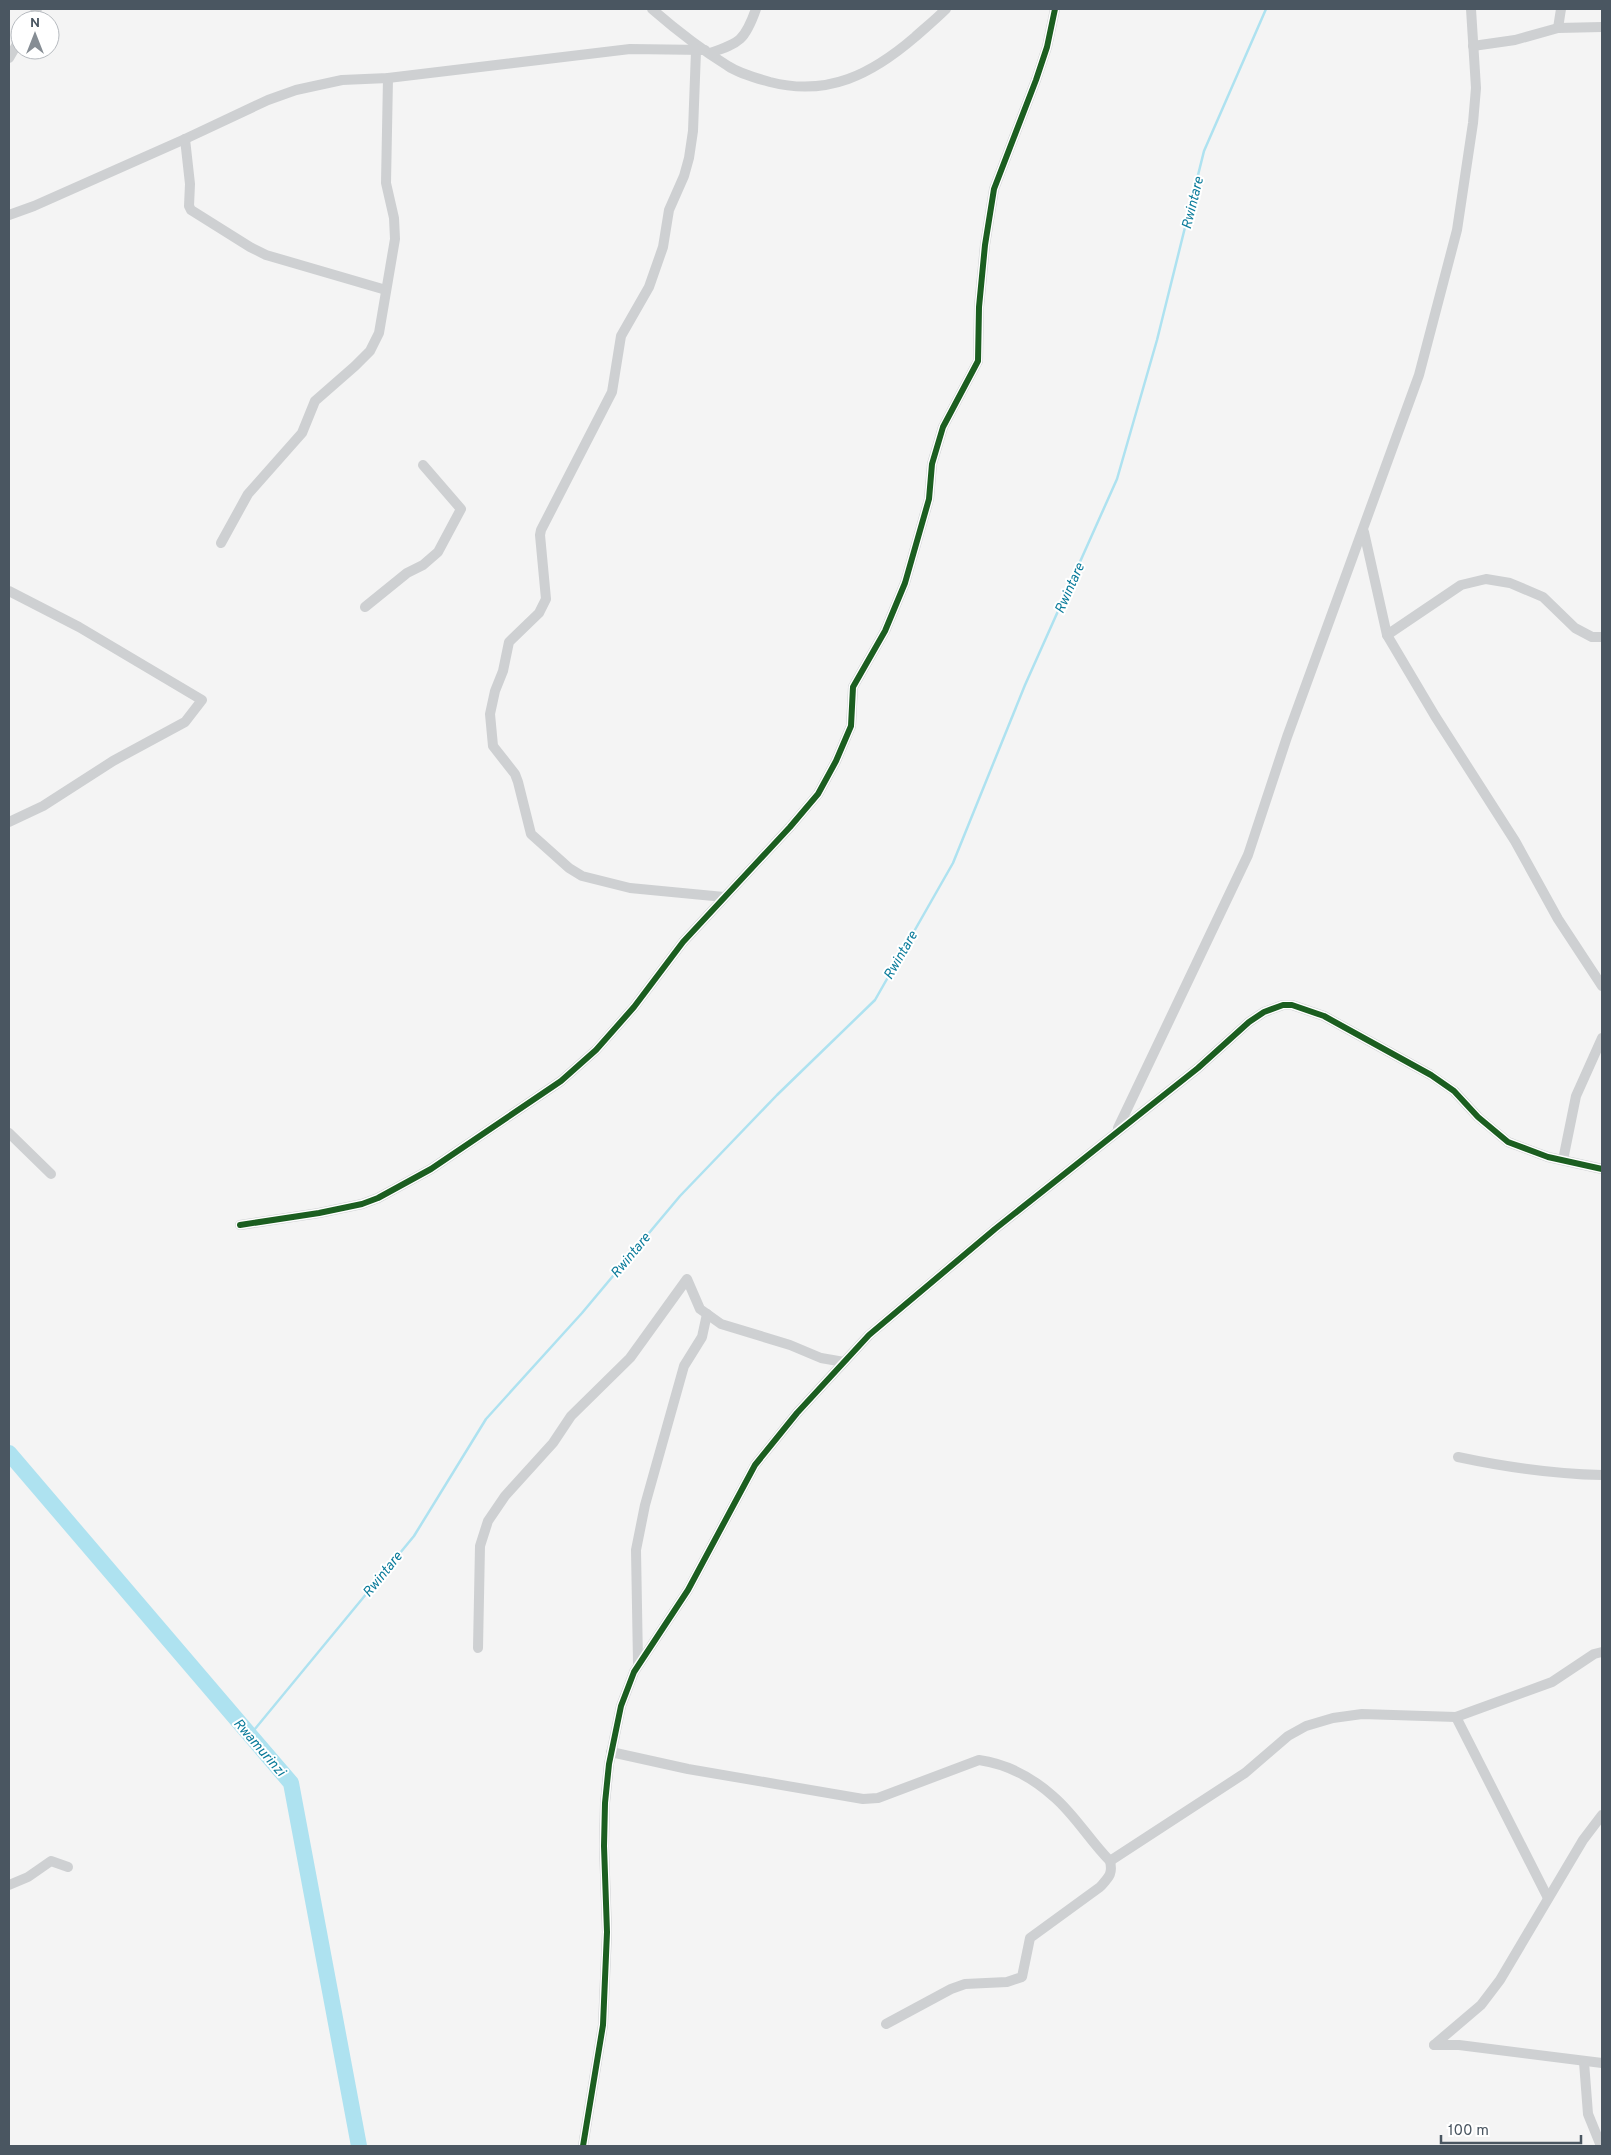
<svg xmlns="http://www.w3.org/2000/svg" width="1611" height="2155" font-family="Overpass,sans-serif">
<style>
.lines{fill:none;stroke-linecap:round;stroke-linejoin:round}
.stream{stroke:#aee2f0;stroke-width:2.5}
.river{stroke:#aee2f0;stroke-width:16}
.street{stroke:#ced0d2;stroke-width:10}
.cycleway-casing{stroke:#fff;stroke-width:9}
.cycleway{stroke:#1b5e20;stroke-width:6}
.labels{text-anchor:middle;stroke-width:4;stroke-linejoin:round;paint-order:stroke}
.water-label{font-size:14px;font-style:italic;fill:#0c7c9b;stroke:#fff}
</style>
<rect width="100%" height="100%" fill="#f4f4f4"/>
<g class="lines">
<polyline class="stream" points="250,1735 414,1536 486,1419 582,1313 680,1196 777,1095 875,1000 953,863 1025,685 1117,479 1157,340 1204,151 1266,9"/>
<polyline class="river" points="9,1453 291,1783 359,2146"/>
<g class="street">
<path d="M652,9C675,29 702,50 728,66C740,74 756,78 770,82C828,97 872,74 915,37C925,28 936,19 946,9"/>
<polyline points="31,20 37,9"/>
<polyline points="1558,28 1561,9"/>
<polyline points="1473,46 1515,40 1558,28 1602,27"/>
<polyline points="696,51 693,131 689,158 684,176 669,210 663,247 649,287 621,336 612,392 541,530 540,535 546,599 539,613 509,642 503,671 495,691 490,714 493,746 515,774 518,782 531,834 569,868 582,876 630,888 724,897"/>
<path d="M710,53C740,43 745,40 756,9"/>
<polyline points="9,58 20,39"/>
<polyline points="185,139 190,184 189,206 191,210 250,247 266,255 386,290"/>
<polyline points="9,215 34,206 185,139 268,100 296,90 342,80 388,78 630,49 705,50"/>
<polyline points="1364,532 1387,635 1435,716 1515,841 1558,919 1602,986"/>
<polyline points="221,543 248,494 302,433 315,401 355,366 370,351 379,333 395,239 394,218 386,183 388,78"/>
<polyline points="9,591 79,627 202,700 185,722 113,761 43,806 9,822"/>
<polyline points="365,607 407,573 423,565 438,552 461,509 423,465"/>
<polyline points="1387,635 1461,585 1486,579 1510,583 1543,597 1575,628 1592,637 1602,637"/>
<polyline points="1118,1128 1248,855 1287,737 1419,375 1457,230 1473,123 1476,88 1471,9"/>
<polyline points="9,1133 51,1174"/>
<polyline points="1563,1160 1576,1096 1602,1038"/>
<polyline points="240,1225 319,1213 362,1204 378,1198 431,1169 561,1081 596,1050 634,1007 683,942 790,827 818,794 836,761 851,726 853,687 885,631 905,583 929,499 932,464 943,427 978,361 979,307 985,245 994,189 1036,80 1047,47 1055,9"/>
<path d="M1458,1457C1505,1467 1554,1474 1602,1475"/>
<polyline points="478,1648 480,1546 488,1521 505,1496 553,1443 571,1416 630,1358 687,1279 700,1309 721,1324 790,1345 821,1358 844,1362"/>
<polyline points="638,1663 636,1550 645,1505 684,1366 702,1337 707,1314"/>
<polyline points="1456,1717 1548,1898"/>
<path d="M611,1752L688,1769L863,1799L878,1798L979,1760C1007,1764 1033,1778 1054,1797C1075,1815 1090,1841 1110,1861C1113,1874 1109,1877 1100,1887L1030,1938L1022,1977L1007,1982L965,1984L951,1989L886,2024"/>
<polyline points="1110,1861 1245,1773 1288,1736 1306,1726 1333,1718 1362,1714 1456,1717 1552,1682 1594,1654 1602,1652"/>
<polyline points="9,1885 28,1877 51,1861 68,1867"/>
<polyline points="1434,2045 1481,2005 1500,1980 1583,1840 1602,1815"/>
<polyline points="1434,2045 1459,2045 1602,2063"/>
<polyline points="1584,2062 1588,2114 1601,2146"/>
<polyline points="583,2146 603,2025 607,1932 604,1846 605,1803 609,1764 621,1706 634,1672 688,1590 755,1465 797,1413 869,1335 995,1229 1198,1068 1249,1022 1264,1012 1283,1005 1292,1005 1324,1016 1431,1075 1454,1091 1478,1117 1508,1142 1548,1157 1602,1169"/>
</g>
<defs>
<g id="cycleway">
<polyline points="240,1225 319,1213 362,1204 378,1198 431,1169 561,1081 596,1050 634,1007 683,942 790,827 818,794 836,761 851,726 853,687 885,631 905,583 929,499 932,464 943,427 978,361 979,307 985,245 994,189 1036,80 1047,47 1055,9"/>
<polyline points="583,2146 603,2025 607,1932 604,1846 605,1803 609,1764 621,1706 634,1672 688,1590 755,1465 797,1413 869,1335 995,1229 1198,1068 1249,1022 1264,1012 1283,1005 1292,1005 1324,1016 1431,1075 1454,1091 1478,1117 1508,1142 1548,1157 1602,1169"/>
</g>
</defs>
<use href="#cycleway" class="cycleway-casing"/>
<use href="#cycleway" class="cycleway"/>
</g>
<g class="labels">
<g class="water-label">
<text transform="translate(1192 203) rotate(-76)" y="5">Rwintare</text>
<text transform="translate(1069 588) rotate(-66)" y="5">Rwintare</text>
<text transform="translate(900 955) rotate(-60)" y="5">Rwintare</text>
<text transform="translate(630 1255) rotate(-50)" y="5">Rwintare</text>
<text transform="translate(382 1574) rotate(-51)" y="5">Rwintare</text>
<text transform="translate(260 1747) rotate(49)" y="5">Rwamurinzi</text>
</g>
</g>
<rect width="1611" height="2155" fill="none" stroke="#4a5661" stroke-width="20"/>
<g transform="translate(35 35)"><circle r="24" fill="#ffffff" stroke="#b7bbc0"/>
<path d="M0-4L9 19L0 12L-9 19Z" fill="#868d94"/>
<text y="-8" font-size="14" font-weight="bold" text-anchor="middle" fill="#4a5661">N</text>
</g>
<path d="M1441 2135v8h140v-8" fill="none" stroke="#4a5661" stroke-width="2.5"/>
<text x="1448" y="2135" font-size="15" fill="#4a5661" stroke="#ffffff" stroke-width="4" paint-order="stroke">100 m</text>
</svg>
